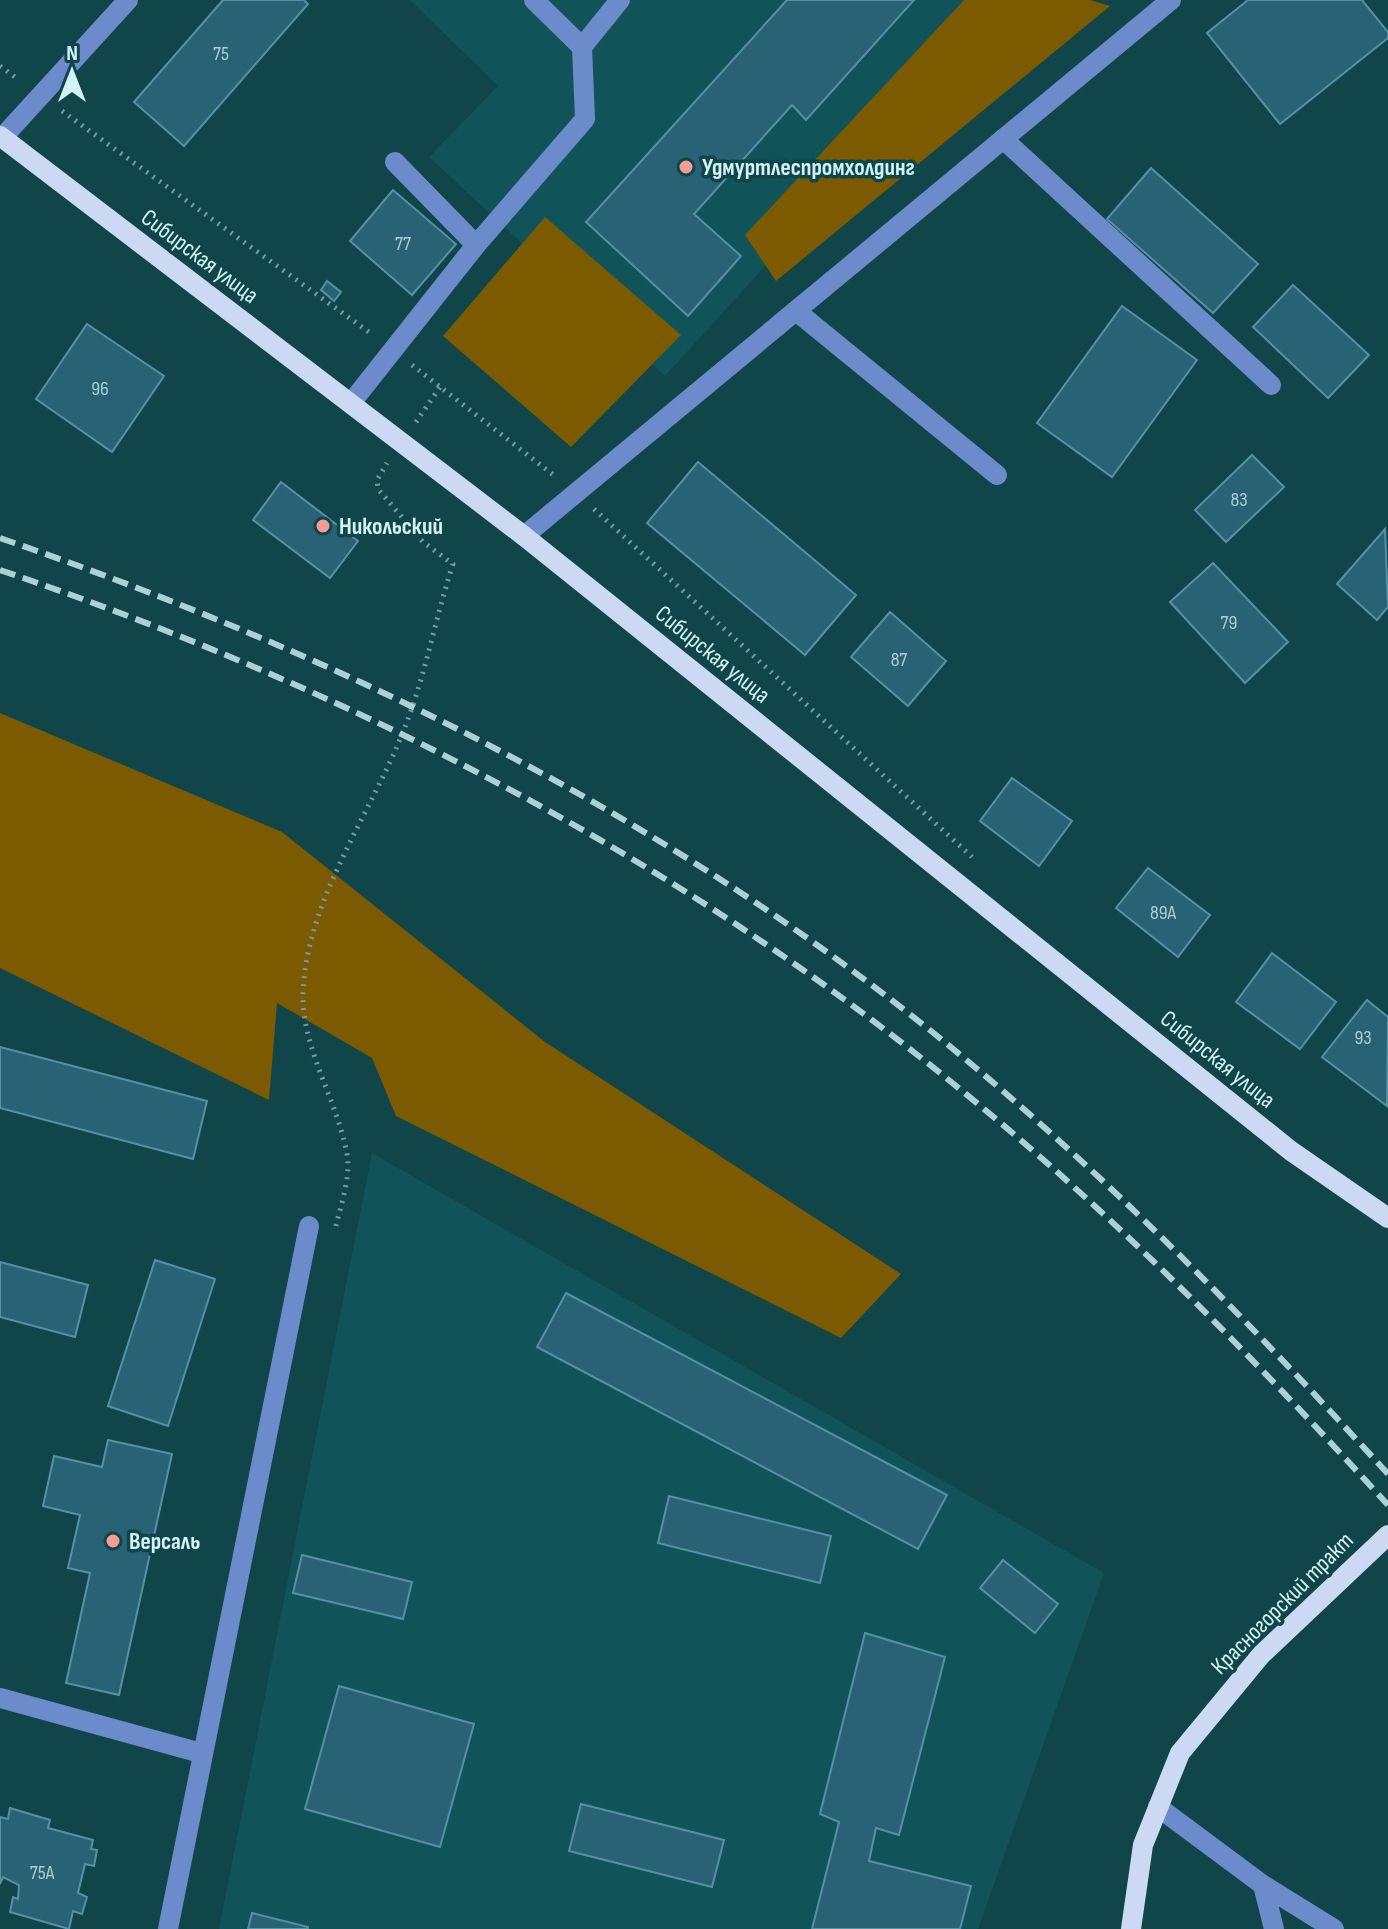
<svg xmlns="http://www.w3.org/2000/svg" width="1388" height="1929" font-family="'Sofia Sans Condensed',sans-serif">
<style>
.built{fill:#10545a}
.green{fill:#7b5a00}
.building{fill:#296275;stroke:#5690a5;stroke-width:2}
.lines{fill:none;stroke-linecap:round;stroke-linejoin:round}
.path{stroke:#719ca0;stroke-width:5;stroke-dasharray:2 6;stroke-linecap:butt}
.minor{stroke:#6b8bca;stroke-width:20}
.major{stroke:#ccd9f3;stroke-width:20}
.rail{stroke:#acd1d5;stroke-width:6;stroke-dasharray:16 8;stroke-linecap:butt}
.poi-dot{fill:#f59c96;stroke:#10464a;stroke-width:3}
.labels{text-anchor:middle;stroke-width:7;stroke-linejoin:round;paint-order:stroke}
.number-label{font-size:20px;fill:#a8cfd6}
.poi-label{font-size:24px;font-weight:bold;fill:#d2f3f6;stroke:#10464a;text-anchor:start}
.street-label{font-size:24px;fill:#d2f3f6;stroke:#10464a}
</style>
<rect width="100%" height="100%" fill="#10464a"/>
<g class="built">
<polygon points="410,0 1007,0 665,376 429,157 498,86"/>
<polygon points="372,1153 1104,1573 978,1929 219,1929"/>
</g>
<g class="green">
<polygon points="964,0 1090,0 1110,6 776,281 745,235"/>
<polygon points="545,217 681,335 571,447 443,336"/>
<polygon points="0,713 282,832 545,1042 901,1274 841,1338 396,1116 372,1058 277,1003 269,1100 0,968"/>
</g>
<g class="building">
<polygon points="223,0 304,0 308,4 184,146 134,102"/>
<polygon points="787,0 914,0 806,120 792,105 694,214 741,256 688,316 586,222"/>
<polygon points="1248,0 1362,0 1388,32 1388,38 1280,124 1207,33"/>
<polygon points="1151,168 1258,264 1213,313 1107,219"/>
<polygon points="393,190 456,244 412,295 350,241"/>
<polygon points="327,281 341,292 334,301 321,290"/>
<polygon points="1293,285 1369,355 1328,398 1253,327"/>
<polygon points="1122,306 1197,360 1112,477 1037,423"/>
<polygon points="87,324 164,376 112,452 36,399"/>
<polygon points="1252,455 1284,487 1226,542 1195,510"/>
<polygon points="698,462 856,595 805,655 647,523"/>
<polygon points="281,482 358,541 330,578 253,520"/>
<polygon points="1385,529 1388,607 1377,620 1337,584"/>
<polygon points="1213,563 1288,642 1245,683 1170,602"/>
<polygon points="890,612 946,661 908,706 851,657"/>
<polygon points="1012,778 1072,821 1039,866 980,821"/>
<polygon points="1148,868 1210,915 1178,957 1116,908"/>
<polygon points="1272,953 1336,1002 1300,1049 1236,1002"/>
<polygon points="1367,1000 1388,1017 1387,1106 1322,1057"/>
<polygon points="0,1047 207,1101 193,1159 0,1108"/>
<polygon points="155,1260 215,1279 168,1426 108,1406"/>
<polygon points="0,1262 88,1285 75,1337 0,1317"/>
<polygon points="566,1293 947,1495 918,1549 537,1347"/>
<polygon points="108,1440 172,1454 119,1695 66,1683 90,1573 68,1568 80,1515 43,1506 54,1456 102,1467"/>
<polygon points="669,1496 831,1536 820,1583 658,1543"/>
<polygon points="302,1555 412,1582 403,1619 293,1593"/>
<polygon points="1003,1560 1058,1604 1035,1633 980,1588"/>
<polygon points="865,1633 945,1657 899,1835 876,1828 869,1861 971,1886 960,1929 812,1929 839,1822 820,1814"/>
<polygon points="339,1686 474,1724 440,1847 305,1809"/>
<polygon points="581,1804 724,1840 712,1887 569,1851"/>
<polygon points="10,1808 50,1820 48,1828 93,1840 91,1849 97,1850 94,1866 85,1864 78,1893 87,1897 82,1914 73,1911 69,1929 10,1912 13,1897 18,1899 19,1885 3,1877 0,1884 0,1817 8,1819"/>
<polygon points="252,1913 308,1927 308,1929 248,1929"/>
</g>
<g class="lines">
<g class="path">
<polyline points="0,66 19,80"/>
<polyline points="62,111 373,335"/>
<polyline points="412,365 556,477"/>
<polyline points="416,422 440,387"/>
<polyline points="594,509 972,857"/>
<path d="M336,1226C341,1204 351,1177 347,1154C337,1099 301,1048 303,991C308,898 369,817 403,732C425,678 435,619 453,564L423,542L378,489L377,480L387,463"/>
</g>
<g class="minor">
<polyline points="534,0 582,47"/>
<polyline points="2,138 128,0"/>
<polyline points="1003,139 1271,385"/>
<polyline points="395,162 476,245"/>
<polyline points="796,311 997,475"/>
<polyline points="351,403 476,245 585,119 582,47 620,0"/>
<polyline points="524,536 1171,0"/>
<polyline points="0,1698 201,1753"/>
<polyline points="1158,1807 1263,1885"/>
<polyline points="168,1929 309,1226"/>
<polyline points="1274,1929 1263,1885 1334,1929"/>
</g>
<g class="major">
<polyline points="0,136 524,536 1291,1151 1388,1218"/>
<polyline points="1131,1929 1143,1845 1180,1753 1261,1655 1388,1535"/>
</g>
<g class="rail">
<path d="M0,538C339,655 655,809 936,1035C1100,1168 1246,1318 1388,1474"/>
<path d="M0,570C348,688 676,856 961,1090C1116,1216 1254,1358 1388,1505"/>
</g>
</g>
<g class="poi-dot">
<circle cx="686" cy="167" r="8"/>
<circle cx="323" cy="526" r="8"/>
<circle cx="113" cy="1541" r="8"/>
</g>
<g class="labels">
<g class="number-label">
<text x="221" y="60">75</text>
<text x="403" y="250">77</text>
<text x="100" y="395">96</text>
<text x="1239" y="506">83</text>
<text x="1229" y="629">79</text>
<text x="899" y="666">87</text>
<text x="1163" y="919">89А</text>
<text x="1363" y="1044">93</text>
<text x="42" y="1879">75А</text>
</g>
<g class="poi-label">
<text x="702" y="175">Удмуртлеспромхолдинг</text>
<text x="339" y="534">Никольский</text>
<text x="129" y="1549">Версаль</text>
</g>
<g class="street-label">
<text transform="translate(200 256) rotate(37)" y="8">Сибирская улица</text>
<text transform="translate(713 654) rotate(39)" y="8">Сибирская улица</text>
<text transform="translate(1218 1059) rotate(39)" y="8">Сибирская улица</text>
<text transform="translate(1282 1603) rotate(-45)" y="8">Красногорский тракт</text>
</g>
</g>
<g transform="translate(72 72)" stroke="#10464a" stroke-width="6" paint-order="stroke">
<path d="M0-6L14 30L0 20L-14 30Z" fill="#d2f3f6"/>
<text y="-12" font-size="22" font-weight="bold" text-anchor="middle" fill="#d2f3f6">N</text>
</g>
</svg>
